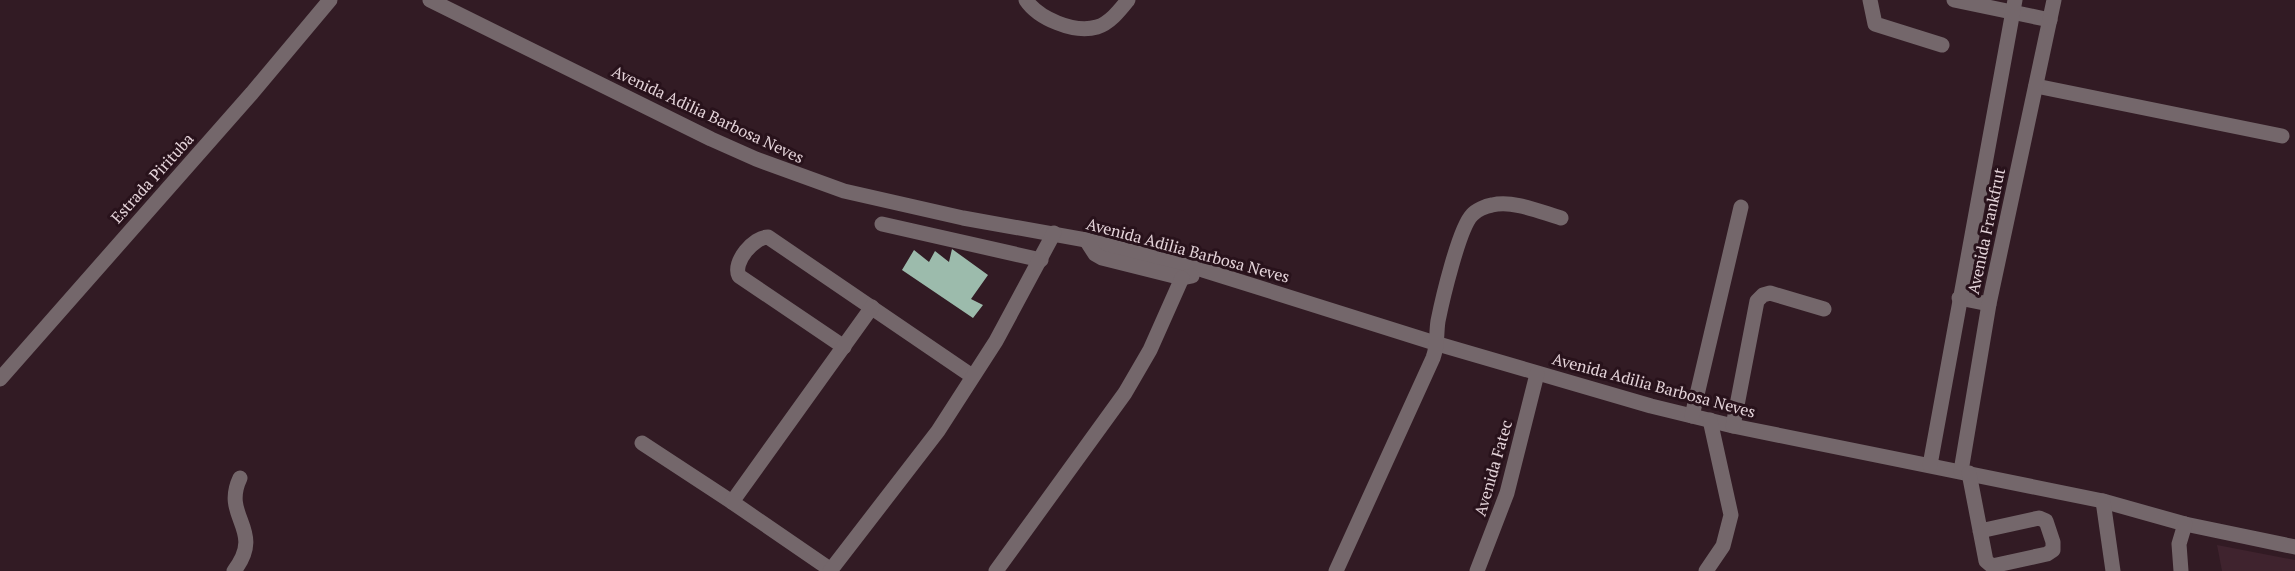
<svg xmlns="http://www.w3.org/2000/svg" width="2295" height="571" font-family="'PT Serif',serif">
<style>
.built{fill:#3f232e}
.building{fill:#9cbbac}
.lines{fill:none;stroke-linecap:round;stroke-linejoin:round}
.minor{stroke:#74676b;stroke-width:15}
.labels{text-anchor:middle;stroke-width:6;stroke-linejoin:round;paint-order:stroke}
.street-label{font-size:16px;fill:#e5d4da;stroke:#28121b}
</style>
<rect width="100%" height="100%" fill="#321b24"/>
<polygon class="built" points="2217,545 2295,560 2295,571 2222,571"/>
<polygon class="building" points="952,249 988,275 971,299 983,305 973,318 902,270 914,250 929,262 935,251 949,262"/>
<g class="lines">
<g class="minor">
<polyline points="430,0 711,139 756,159 844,191 963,218 1086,240 1203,270 1438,344 1651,406 1733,426 2103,501 2185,524 2295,547"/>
<path d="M1026,0C1038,18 1074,34 1097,27C1110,23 1120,10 1128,0"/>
<polyline points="1870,0 1875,24 1942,45"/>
<polyline points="1954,0 2050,20"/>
<polyline points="2036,86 2282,136"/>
<polyline points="882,224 1041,260"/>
<polyline points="1086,240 1095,254 1102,258 1182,278 1192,276"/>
<polyline points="1959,298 1989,304"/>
<path d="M844,347L739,276C732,262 754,237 768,237L972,376"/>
<polyline points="0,379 252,93 330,0"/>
<polyline points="1692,416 1741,207"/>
<polyline points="1733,426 1757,301 1763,295 1770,293 1824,309"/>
<polyline points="642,443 732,502"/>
<polyline points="1930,465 2015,0"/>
<polyline points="1961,471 1989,304 2054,0"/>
<polyline points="1969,473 1986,561 1992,566 2047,554 2053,550 2053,542 2046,521 2039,518 1980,531"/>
<polyline points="2103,501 2113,571"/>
<polyline points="831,570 732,502 872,307"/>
<path d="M234,571C266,529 221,518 240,478"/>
<polyline points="830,571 938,431 996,341 1054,233"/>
<polyline points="996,571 1125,393 1150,350 1182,278"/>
<path d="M1336,571L1433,358C1438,345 1436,334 1438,321C1442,301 1459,228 1472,215C1476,210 1486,206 1492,205C1514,200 1540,212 1561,218"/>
<polyline points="1477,571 1507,493 1537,374"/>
<polyline points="1706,571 1723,546 1731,515 1710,420"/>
<polyline points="2181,571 2179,544 2185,524"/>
</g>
</g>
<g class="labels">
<g class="street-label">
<text transform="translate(708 114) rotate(25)" y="6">Avenida Adilia Barbosa Neves</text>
<text transform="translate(152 178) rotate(-48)" y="6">Estrada Pirituba</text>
<text transform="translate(1986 231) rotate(-78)" y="6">Avenida Frankfrut</text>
<text transform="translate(1188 250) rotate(15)" y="6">Avenida Adilia Barbosa Neves</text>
<text transform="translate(1654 385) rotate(15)" y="6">Avenida Adilia Barbosa Neves</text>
<text transform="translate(1493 468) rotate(-74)" y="6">Avenida Fatec</text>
</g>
</g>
</svg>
